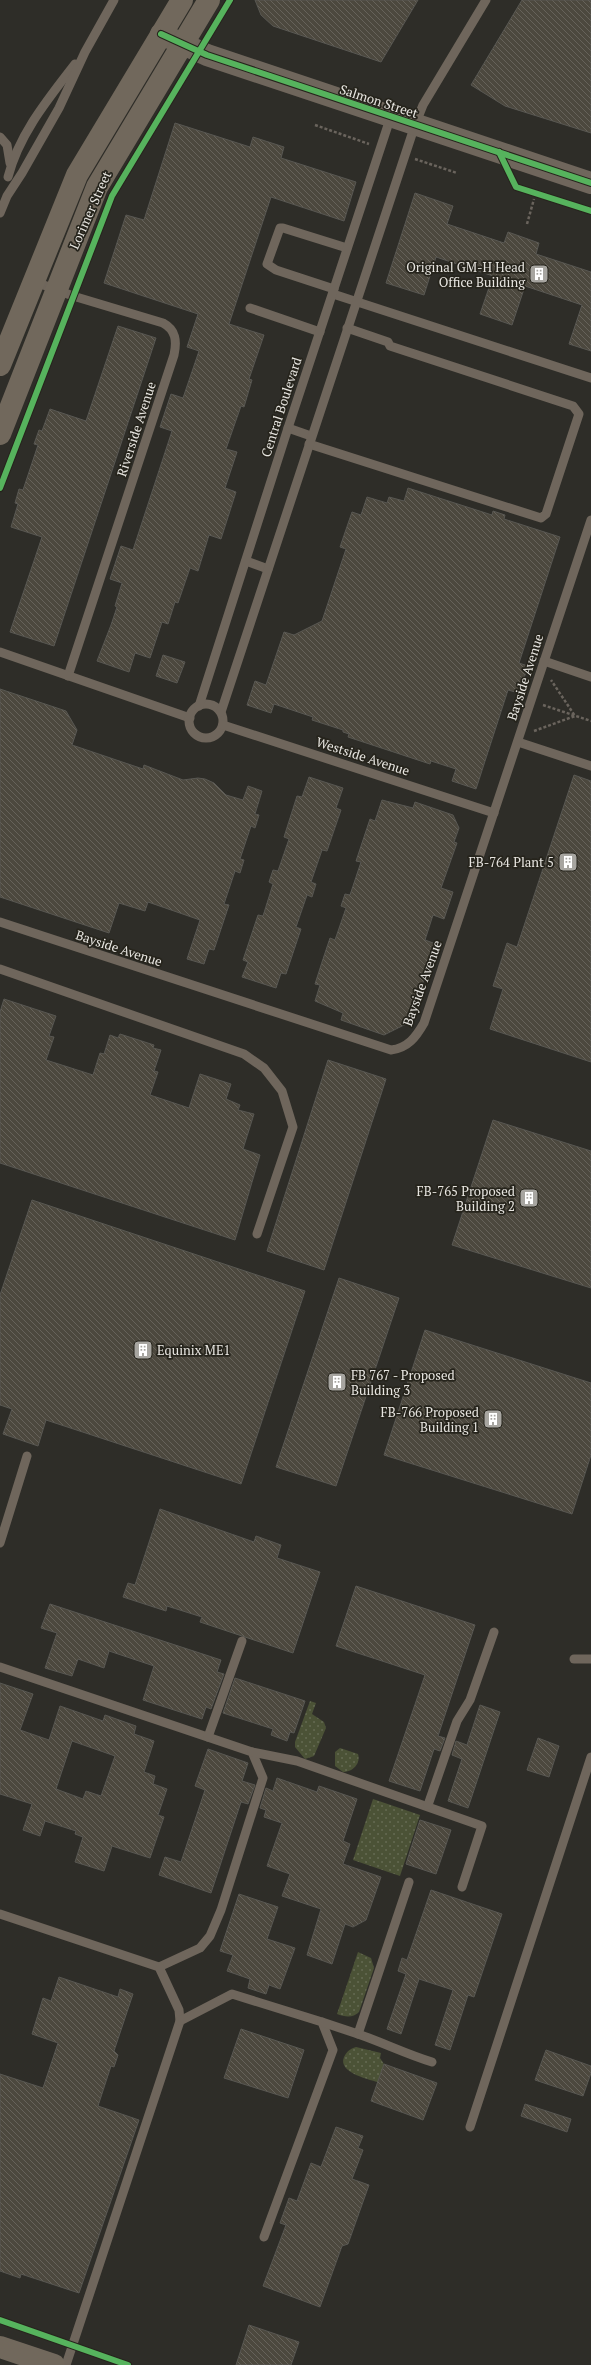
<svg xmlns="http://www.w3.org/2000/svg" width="591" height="2365" font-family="'PT Serif',serif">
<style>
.green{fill:url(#green-dots)}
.building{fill:url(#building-back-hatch);stroke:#585752;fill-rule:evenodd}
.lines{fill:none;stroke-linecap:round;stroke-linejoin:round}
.path{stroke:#6a645d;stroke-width:2.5;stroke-dasharray:3 2;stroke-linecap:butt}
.service{stroke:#6f665c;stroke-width:9}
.tertiary{stroke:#6f665c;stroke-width:22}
.secondary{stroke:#71685c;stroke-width:22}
.cycleway-casing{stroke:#26241c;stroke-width:8}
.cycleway{stroke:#56b35d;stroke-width:6}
.labels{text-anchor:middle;stroke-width:3.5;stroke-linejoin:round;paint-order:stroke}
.street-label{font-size:13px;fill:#e8e6e1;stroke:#26241c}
.poi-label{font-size:13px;fill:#e8e6e1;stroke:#26241c;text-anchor:end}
</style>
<defs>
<pattern id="green-dots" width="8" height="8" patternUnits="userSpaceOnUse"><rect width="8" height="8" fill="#4b5236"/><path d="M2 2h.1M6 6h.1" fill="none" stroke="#656b53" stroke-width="1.8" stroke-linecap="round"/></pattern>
<pattern id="building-back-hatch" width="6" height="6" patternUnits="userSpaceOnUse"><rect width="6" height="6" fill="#4c483e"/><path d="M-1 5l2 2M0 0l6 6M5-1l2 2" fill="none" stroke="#66625a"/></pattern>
</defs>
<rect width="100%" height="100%" fill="#2e2d28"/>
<g class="green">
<polygon points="310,1701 316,1703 312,1714 324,1722 326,1728 314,1756 305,1759 295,1747 295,1742"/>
<path d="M340,1748L358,1754C361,1763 353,1772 343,1772L335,1766V1752Z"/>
<polygon points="373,1799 420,1815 400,1876 353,1860"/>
<path d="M358,1952L371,1958L374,1968L359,2012C353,2018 345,2017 337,2014Z"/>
<path d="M356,2047L381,2053L380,2058L386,2067L381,2083C371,2080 337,2073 344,2057C347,2051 350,2049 356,2047Z"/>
</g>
<g class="building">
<polygon points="255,0 418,0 381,62 273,26 261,15"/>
<polygon points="522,0 591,0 591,133 505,106 471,85"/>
<polygon points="175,123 250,147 253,137 284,147 281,158 356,182 344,221 271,197 229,324 264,335 249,379 252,380 249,390 244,407 241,406 226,449 237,452 225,488 236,492 221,539 209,535 198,571 190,568 178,603 175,602 168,624 162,622 150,658 135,653 129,672 97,661 111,625 117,607 115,606 122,583 110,579 121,546 133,550 172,431 160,427 171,394 183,398 199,351 187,347 198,314 104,283 126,215 144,220"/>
<polygon points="415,193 453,206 447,224 504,243 508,232 539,243 536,254 591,272 591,351 569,344 582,305 525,286 512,325 480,314 493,276 436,257 424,295 386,283"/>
<polygon points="118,326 156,338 54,646 10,632 42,537 11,527 18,504 15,503 19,489 23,490 38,445 34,444 39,430 42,431 50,409 86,421"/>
<polygon points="408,488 492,515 493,511 505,515 504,519 560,537 519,663 528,666 519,693 508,690 476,789 452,781 456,769 431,761 430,764 348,737 349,734 343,732 343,730 312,720 313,717 274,704 271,713 247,705 255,681 266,685 284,632 294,635 322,621 346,549 340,547 352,512 361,515 367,497 387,503 389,497 404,501"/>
<polygon points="163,655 185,662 177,683 156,676"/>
<polygon points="0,689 66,711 77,730 72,745 143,769 144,765 183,780 198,778 205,779 214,783 226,795 243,800 248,786 262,791 255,814 259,815 255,828 251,826 240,859 244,860 240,873 235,871 224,904 229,905 214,950 209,949 204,964 187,959 200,920 148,902 145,911 119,903 109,933 0,897"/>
<polygon points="574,775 591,781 591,1062 490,1029 503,989 493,986 507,943 517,947"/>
<polygon points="309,777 343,788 336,808 341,810 327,851 322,850 311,882 316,884 312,897 307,895 296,927 301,929 286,974 281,973 276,988 242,977 248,962 243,960 258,915 263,916 273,884 269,882 273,870 278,871 289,839 284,837 297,796 302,797"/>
<polygon points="382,800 413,808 415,802 453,815 459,828 454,842 457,843 441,888 453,892 444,919 433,915 425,940 436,944 413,1012 411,1011 408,1023 384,1035 341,1020 343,1013 315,1001 320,985 315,984 323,959 330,938 335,940 346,908 341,906 345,894 350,895 361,862 356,861 370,819 375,821"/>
<polygon points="4,999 56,1016 49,1036 54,1037 46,1060 93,1075 100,1053 104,1054 110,1035 118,1038 120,1034 154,1045 153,1048 161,1050 154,1071 158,1072 150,1095 189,1108 200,1074 231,1084 226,1099 240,1105 238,1110 254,1114 243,1149 260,1155 235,1240 0,1163 0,1012"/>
<polygon points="328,1060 386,1079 324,1270 267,1251"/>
<polygon points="493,1120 591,1151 591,1288 452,1245"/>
<polygon points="32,1200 305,1291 241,1484 46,1420 38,1446 3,1434 12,1409 0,1405 0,1295"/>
<polygon points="339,1278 399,1298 336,1486 276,1467"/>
<polygon points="425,1330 591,1383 591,1455 572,1514 384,1455"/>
<polygon points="160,1509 254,1542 256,1536 281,1545 277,1558 320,1572 293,1653 200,1622 202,1617 167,1606 166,1611 123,1597 128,1583 135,1585"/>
<polygon points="356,1586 475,1625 438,1736 445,1738 440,1751 434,1749 420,1791 389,1781 425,1675 336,1646"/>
<polygon points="50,1604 221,1660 217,1672 224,1674 211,1709 206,1707 202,1719 143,1700 154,1666 109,1651 104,1668 78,1659 72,1676 45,1668 57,1633 41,1628"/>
<polygon points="235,1678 305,1701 294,1733 290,1732 287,1741 271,1735 273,1729 223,1713"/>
<path d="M0,1683L33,1694L20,1730L49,1740L60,1706L103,1721L105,1715L136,1726L134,1734L154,1741L144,1772L155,1776L153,1784L167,1789L158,1815L164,1817L150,1858L112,1846L104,1871L75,1862L83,1837L75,1834L76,1831L45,1821L40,1836L23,1830L32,1804L0,1794ZM72,1741L115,1756L101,1796L86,1791L83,1799L56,1789Z"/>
<polygon points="480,1705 500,1712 468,1808 448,1801 462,1759 452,1755 456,1741 467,1745"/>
<polygon points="538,1738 559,1746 549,1777 527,1770"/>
<polygon points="208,1749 248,1763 242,1781 255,1785 248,1804 241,1802 211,1893 159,1875 165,1857 181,1862 205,1790 195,1786"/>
<polygon points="277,1778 317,1792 319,1786 357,1799 343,1841 350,1844 343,1864 381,1877 366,1920 353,1927 345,1924 332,1964 307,1955 321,1909 282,1896 290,1874 267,1866 282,1823 264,1817 266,1810 260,1808 266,1788 273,1791"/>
<polygon points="420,1820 451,1830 436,1874 406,1864"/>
<polygon points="431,1890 502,1914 474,1997 468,1995 450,2050 435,2045 453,1990 419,1979 401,2034 387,2029 406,1974 398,1971 402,1958 407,1960"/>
<polygon points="239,1894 278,1907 267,1939 295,1948 280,1989 269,1985 266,1994 248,1988 250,1979 227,1971 233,1955 220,1951"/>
<polygon points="59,1977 118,1997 120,1989 133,1994 114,2051 118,2055 114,2067 111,2066 98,2106 139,2120 79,2293 21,2274 20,2278 0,2271 0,2074 43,2088 58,2043 32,2034 43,1998 51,2001"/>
<polygon points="241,2029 304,2050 288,2098 224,2078"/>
<polygon points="546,2050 591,2066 591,2073 583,2096 535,2080"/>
<polygon points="384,2064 437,2083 423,2120 371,2101"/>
<polygon points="525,2104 571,2119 567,2132 521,2116"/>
<polygon points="336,2127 363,2136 358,2148 363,2150 352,2179 369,2185 348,2244 342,2246 320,2307 263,2286 286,2225 280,2223 289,2198 297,2201 311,2163 321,2167"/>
<polygon points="249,2325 299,2342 291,2365 236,2365"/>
</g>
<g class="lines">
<g class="path">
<polyline points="315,125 369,144"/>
<polyline points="415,159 457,173"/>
<polyline points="527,224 534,199"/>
<polyline points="543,705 591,721"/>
<polyline points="534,731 575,716 551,680"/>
</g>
<g class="service">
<polyline points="0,137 7,145 10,163"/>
<path d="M8,177C19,134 48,99 75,64"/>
<polyline points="0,213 7,196 22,173 59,108 85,52 114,0"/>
<path d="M33,281L73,296L163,323C176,330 177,341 174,355L68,676"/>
<polyline points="334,289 276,270 267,264 280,228 283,228 347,248"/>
<polyline points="333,294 591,378"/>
<polyline points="250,308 320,332"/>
<polyline points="288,428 311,436"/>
<polyline points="309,444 541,518 546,514 579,414 573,406 390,346 388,342 347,328"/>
<polyline points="246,561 268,569"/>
<polyline points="0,652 190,718"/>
<polyline points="544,661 591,677"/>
<circle cx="206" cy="721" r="17"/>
<polyline points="199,706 288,428 391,116"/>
<polyline points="221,712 415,125 423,105 486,0"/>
<polyline points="223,725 494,813"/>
<polyline points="518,742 591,766"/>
<path d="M0,922L391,1050C408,1048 416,1037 424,1023L591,520"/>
<polyline points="0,969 244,1054 264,1068 282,1091 293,1127 257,1234"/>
<polyline points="0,1543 27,1456"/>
<polyline points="574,1659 591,1659"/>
<polyline points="0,1667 252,1752 263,1778 221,1910 210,1936 200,1948 159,1967"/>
<polyline points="208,1737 242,1641"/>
<polyline points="252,1752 297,1761 482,1826 462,1887"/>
<polyline points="428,1805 457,1721 470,1700 494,1632"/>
<polyline points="0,1914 159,1967 179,2010 180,2021 66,2365"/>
<polyline points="180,2021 232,1994 322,2022 333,2050 264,2237"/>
<polyline points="322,2022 358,2034 409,1882"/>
<path d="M358,2034C384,2043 406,2054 432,2062"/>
<polyline points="470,2127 591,1757"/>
</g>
<polyline class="tertiary" points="161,34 207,55 591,183"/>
<g class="secondary">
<polyline points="0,365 77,175 182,0"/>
<polyline points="0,434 97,187 209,0"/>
<polyline points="0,2347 54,2365"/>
</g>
<defs>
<g id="cycleway">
<polyline points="161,34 207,55 591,183"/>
<polyline points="499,152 516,187 591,211"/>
<polyline points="0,488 112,196 230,0"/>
<polyline points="0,2320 128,2365"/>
</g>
</defs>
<use href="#cycleway" class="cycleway-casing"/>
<use href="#cycleway" class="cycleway"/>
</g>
<defs>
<symbol id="building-square" viewBox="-11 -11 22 22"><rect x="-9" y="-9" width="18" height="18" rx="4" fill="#a7a5a0" stroke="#26241c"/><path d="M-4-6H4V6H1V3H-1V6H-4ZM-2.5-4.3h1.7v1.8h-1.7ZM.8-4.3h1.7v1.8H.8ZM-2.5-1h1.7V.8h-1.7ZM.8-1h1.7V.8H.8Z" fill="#fff"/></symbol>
</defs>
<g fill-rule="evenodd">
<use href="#building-square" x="528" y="263" width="22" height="22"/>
<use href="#building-square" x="557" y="851" width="22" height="22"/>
<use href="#building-square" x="518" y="1187" width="22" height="22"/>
<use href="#building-square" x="132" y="1339" width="22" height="22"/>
<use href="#building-square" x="326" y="1371" width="22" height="22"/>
<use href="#building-square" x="482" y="1408" width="22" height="22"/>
</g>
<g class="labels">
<g class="street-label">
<text transform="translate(379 101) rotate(18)" y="5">Salmon Street</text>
<text transform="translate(90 210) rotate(-66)" y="5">Lorimer Street</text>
<text transform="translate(281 407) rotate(-72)" y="5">Central Boulevard</text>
<text transform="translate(136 429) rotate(-72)" y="5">Riverside Avenue</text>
<text transform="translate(525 677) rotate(-72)" y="5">Bayside Avenue</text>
<text transform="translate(363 756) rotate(18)" y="5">Westside Avenue</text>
<text transform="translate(119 948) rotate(18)" y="5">Bayside Avenue</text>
<text transform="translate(422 983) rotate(-70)" y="5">Bayside Avenue</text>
</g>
<g class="poi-label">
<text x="525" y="272">Original GM-H Head<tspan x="525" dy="15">Office Building</tspan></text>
<text x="554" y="867">FB-764 Plant 5</text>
<text x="515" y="1196">FB-765 Proposed<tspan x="515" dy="15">Building 2</tspan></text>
<text x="157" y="1355" text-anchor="start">Equinix ME1</text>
<text x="351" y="1380" text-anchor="start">FB 767 - Proposed<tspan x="351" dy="15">Building 3</tspan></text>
<text x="479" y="1417">FB-766 Proposed<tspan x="479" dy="15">Building 1</tspan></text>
</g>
</g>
</svg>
